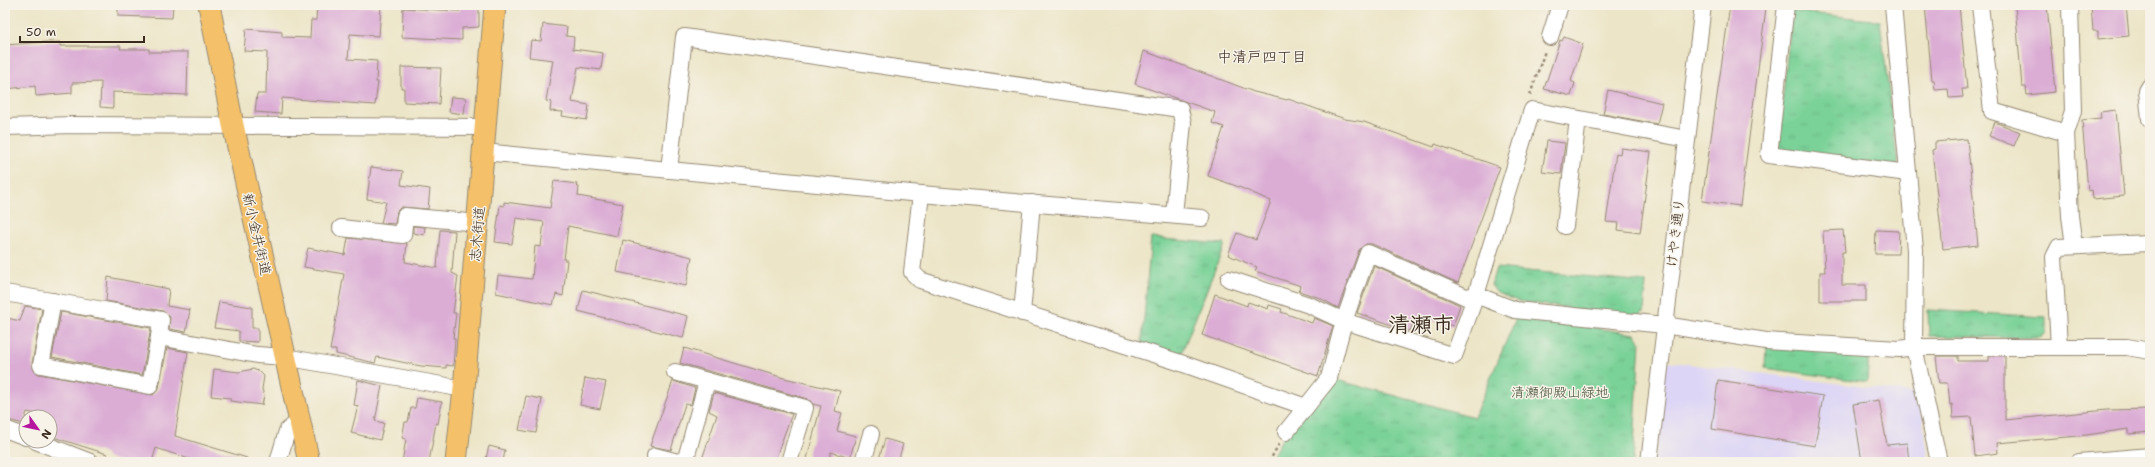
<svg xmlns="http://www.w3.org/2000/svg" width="2155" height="467" font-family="'Shantell Sans','Klee One',sans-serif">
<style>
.built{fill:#ddd5f6}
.park{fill:url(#park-tufts);stroke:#5a7e5b}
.building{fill:#dbadd5}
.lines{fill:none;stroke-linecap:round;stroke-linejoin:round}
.minor-casing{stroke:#948872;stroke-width:18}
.major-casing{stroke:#948872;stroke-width:23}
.path{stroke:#948872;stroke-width:2.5;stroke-dasharray:3 3;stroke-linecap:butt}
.minor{stroke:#fff;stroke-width:16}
.major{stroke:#f4c16a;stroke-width:21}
.labels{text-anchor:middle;stroke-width:3;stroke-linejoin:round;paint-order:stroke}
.street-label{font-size:14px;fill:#3b2a1e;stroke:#f7f3e8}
.park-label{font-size:14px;fill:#4b543c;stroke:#f7f3e8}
.neighbourhood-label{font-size:15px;fill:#3b2a1e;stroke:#f7f3e8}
.town-label{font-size:22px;font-weight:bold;fill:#3b2a1e;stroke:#f7f3e8}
</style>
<defs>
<pattern id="park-tufts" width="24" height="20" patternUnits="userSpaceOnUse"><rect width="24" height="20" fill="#7ad298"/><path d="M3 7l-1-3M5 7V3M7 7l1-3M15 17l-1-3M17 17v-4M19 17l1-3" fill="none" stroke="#6ab483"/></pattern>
</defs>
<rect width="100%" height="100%" fill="#f7f3e8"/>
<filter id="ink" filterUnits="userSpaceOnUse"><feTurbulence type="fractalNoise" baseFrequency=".025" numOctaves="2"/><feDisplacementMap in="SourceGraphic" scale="8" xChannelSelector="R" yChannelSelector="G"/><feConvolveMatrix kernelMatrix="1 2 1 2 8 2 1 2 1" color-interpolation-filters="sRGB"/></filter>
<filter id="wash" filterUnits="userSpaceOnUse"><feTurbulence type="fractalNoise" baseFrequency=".012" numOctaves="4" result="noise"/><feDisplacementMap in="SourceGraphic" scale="16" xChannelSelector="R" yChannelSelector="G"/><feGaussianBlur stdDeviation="0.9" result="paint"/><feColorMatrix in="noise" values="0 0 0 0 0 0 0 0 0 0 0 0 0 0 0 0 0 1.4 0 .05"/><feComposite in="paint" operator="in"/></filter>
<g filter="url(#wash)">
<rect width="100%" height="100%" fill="#ece5c7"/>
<polygon class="built" points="1665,361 1919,394 1929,462 1654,462"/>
<g class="park">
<polygon points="1792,11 1880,21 1898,166 1777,152"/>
<polygon points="1151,238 1225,244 1178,362 1141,352"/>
<polygon points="1496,268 1646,282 1644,312 1636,318 1518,301 1497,293 1491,285"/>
<polygon points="1928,310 2046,317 2046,333 2040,338 1929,336"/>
<polygon points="1517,316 1635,334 1640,341 1633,462 1269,462 1286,432 1329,378 1474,417"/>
<polygon points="1766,342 1869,351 1867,382 1765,368"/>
</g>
<g id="blocks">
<g class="building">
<polygon points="118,5 173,5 172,18 118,16"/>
<polygon points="317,5 381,7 379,36 350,34 348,59 377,61 376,82 378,82 375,105 282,98 281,114 255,112 257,94 266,94 267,52 244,51 246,29 282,32 282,37 310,38 311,20 316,20"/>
<polygon points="460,5 479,5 479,27 462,28 462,40 402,37 403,8 460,11"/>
<polygon points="1730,5 1766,8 1740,206 1702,201"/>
<polygon points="1925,5 1959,5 1967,89 1962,89 1963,97 1949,98 1948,89 1935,90 1934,80 1932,80"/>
<polygon points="2015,5 2047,5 2055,92 2027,95 2026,87 2022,87"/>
<polygon points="2091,5 2126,5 2129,36 2098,39 2098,31 2093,31"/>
<polygon points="543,24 567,27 566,36 574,37 573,49 603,53 601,70 578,67 572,102 589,105 587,120 562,116 563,112 550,111 551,102 546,101 553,60 529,57 531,40 541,41"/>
<polygon points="1564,37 1583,44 1571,81 1575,83 1571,96 1544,89 1560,40 1562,41"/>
<polygon points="46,42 60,42 60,46 121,46 120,49 149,49 149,52 188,52 187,95 113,92 113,108 100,107 101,82 72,83 72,93 36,96 35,86 5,89 5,45"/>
<polygon points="1144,51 1254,92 1287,100 1288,99 1345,119 1364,122 1434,147 1435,144 1500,167 1458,283 1372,244 1366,244 1359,250 1338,308 1320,298 1299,291 1301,286 1255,271 1257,267 1228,255 1237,233 1256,240 1271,201 1239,187 1208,176 1224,127 1212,123 1215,112 1135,84"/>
<polygon points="401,67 441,68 439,104 404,102 404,88 401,88"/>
<polygon points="1608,90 1662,103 1657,124 1603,114"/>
<polygon points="451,97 466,98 464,114 449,112"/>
<polygon points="2116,110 2124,196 2093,199 2092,190 2088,191 2082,120 2101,118 2100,112"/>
<polygon points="1995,122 2020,132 2014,146 1989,136"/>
<polygon points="1967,139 1978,245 1943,249 1932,150 1935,149 1935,142"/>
<polygon points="1547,141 1565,143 1561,174 1542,172"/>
<polygon points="1621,148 1651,152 1640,233 1618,230 1619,223 1606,222 1616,153 1620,154"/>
<polygon points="371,167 403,171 401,185 430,189 428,209 401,207 397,211 395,224 381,223 386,202 367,199"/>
<polygon points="554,181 577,184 576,186 579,187 578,196 623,204 617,236 568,226 564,260 567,260 563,296 556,294 553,305 496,293 498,275 532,279 535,246 541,247 544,222 516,218 512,244 495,242 500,205 504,206 504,202 550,208"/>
<polygon points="413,226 425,227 424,235 413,233"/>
<polygon points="440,230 455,231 452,273 458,276 453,313 456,313 453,338 455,338 453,366 446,365 446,368 421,366 377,357 375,363 336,354 336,350 330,350 344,274 304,267 308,248 345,255 348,238 407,243 405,262 437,268"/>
<polygon points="1843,230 1845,252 1842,252 1842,285 1866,285 1866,301 1820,301 1820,272 1825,272 1823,231"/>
<polygon points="1876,230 1899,231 1898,254 1875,254"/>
<polygon points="623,240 692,257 686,286 617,272"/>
<polygon points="1374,266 1460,305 1453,326 1420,316 1417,324 1413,323 1410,331 1357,313"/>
<polygon points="108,277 169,289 167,306 190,310 186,332 169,329 170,317 163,311 106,301"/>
<polygon points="583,290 688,316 683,338 578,311"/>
<polygon points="1215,294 1247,306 1248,302 1268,309 1269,305 1282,309 1281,312 1312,323 1314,318 1333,326 1318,376 1202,335"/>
<polygon points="219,302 252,307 252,328 258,328 258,342 239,341 239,331 214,328"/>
<polygon points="25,306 42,309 32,364 35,372 39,374 153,395 159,388 167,348 188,352 175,436 247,458 246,462 198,462 156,448 152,462 123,462 106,457 107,454 50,436 50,417 27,412 23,424 5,419 5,326 7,318 20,321"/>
<polygon points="61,312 151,328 142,375 52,357"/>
<polygon points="684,348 784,378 840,391 835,411 842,413 837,431 856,436 850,458 831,452 828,462 806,462 821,406 813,404 808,399 680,363"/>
<polygon points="1936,356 1958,356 1958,361 1989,361 1989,356 2005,356 2005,420 2107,410 2150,409 2150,432 2129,434 2129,429 2079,436 1997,443 1998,453 1975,456 1971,417 1953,418 1952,404 1950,405 1948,385 1947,383 1939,383"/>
<polygon points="214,369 239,372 253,369 260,372 264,376 262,389 264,396 262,405 230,401 230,398 211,396"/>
<polygon points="585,378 606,382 600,409 580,405"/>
<polygon points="358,380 382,386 375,421 384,423 380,440 351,433 358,406 354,405"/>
<polygon points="1718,380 1823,396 1815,446 1712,429"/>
<polygon points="673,381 695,388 691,405 685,404 671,450 650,446"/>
<polygon points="714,393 792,414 774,462 701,462 717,415 709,411"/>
<polygon points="526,396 542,399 536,433 519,430"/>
<polygon points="417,398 442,402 438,424 436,423 429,462 402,462 406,439 402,438 405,422 408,422 411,408 415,408"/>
<polygon points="1879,400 1887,445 1907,443 1909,462 1862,462 1853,404"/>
<polygon points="885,439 903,444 898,462 878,462"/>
<polygon points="489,446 505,450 503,462 485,462"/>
</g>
</g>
</g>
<g filter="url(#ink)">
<use href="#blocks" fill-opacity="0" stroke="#948872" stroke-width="1"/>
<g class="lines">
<defs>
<g id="minor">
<polyline points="1786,5 1769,155 1908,173"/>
<polyline points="1893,5 1915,250 1914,347 1939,462"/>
<polyline points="1980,5 1992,111 2066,133 2070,216 2074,246"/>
<polyline points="1550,37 1560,5"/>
<polyline points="2150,86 2147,91 2150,119"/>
<polyline points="5,127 74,125 486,127"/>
<polyline points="2066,133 2073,111 2070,5"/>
<polyline points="483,152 921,194 1202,218"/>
<polyline points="669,170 684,37 1180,109 1183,123 1174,215"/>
<polyline points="921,194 912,272 920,280 1178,362 1306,407"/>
<polyline points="1565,226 1578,119"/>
<polyline points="341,228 403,235 405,216 478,223"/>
<polyline points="1229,279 1309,305 1344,321 1454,356 1476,295 1532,110 1687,139"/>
<polyline points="5,293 161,320 159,337"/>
<polyline points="53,301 41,365 150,386 159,337 257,355 285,357 464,389"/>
<polyline points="1022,313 1032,203"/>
<polyline points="2059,347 2127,347 2150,351"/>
<polyline points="675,372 805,408 789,462"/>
<polyline points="5,429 26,437"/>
<polyline points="1286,432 1329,378 1344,321 1368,253 1466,297 1476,295 1515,310 1664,325 1766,341 1899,349 1914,347 2059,347 2054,257 2059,247 2150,243"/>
<polyline points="36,441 90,462"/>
<polyline points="655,456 678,462"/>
<polyline points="278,462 287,431 299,421"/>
<polyline points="685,462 707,381"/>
<polyline points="863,462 871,434"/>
<polyline points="1649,462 1703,5"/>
<polyline points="2079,462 2150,456"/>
</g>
<g id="major">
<polyline points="209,5 233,125 309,462"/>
<polyline points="456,462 464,389 495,5"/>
</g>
</defs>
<use href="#minor" class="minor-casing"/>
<use href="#major" class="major-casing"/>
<g class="path">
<polyline points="1530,95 1545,51"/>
<polyline points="1269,462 1279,444"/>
</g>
<use href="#minor" class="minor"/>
<use href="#major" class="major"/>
</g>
</g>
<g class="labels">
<g class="street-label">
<text transform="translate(1675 233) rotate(-83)" y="5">けやき通り</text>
<text transform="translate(257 234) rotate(77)" y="5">新小金井街道</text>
<text transform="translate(477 234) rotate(-85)" y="5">志木街道</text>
</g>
<g class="park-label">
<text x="1560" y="397">清瀬御殿山緑地</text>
</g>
<g class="neighbourhood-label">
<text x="1262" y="62">中清戸四丁目</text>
</g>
<g class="town-label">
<text x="1421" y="332">清瀬市</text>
</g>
</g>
<rect width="2155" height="467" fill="none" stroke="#f7f3e8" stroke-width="20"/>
<g transform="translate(38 429) rotate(123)"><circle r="19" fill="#f7f3e8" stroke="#aca397"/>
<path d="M0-3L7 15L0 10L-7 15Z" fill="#b5179e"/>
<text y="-6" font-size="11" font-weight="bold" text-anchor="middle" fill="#3b2a1e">N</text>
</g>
<path d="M20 36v6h124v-6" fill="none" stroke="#3b2a1e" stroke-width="2"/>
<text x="26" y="36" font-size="12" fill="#3b2a1e" stroke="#f7f3e8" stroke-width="3" paint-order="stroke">50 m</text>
</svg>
